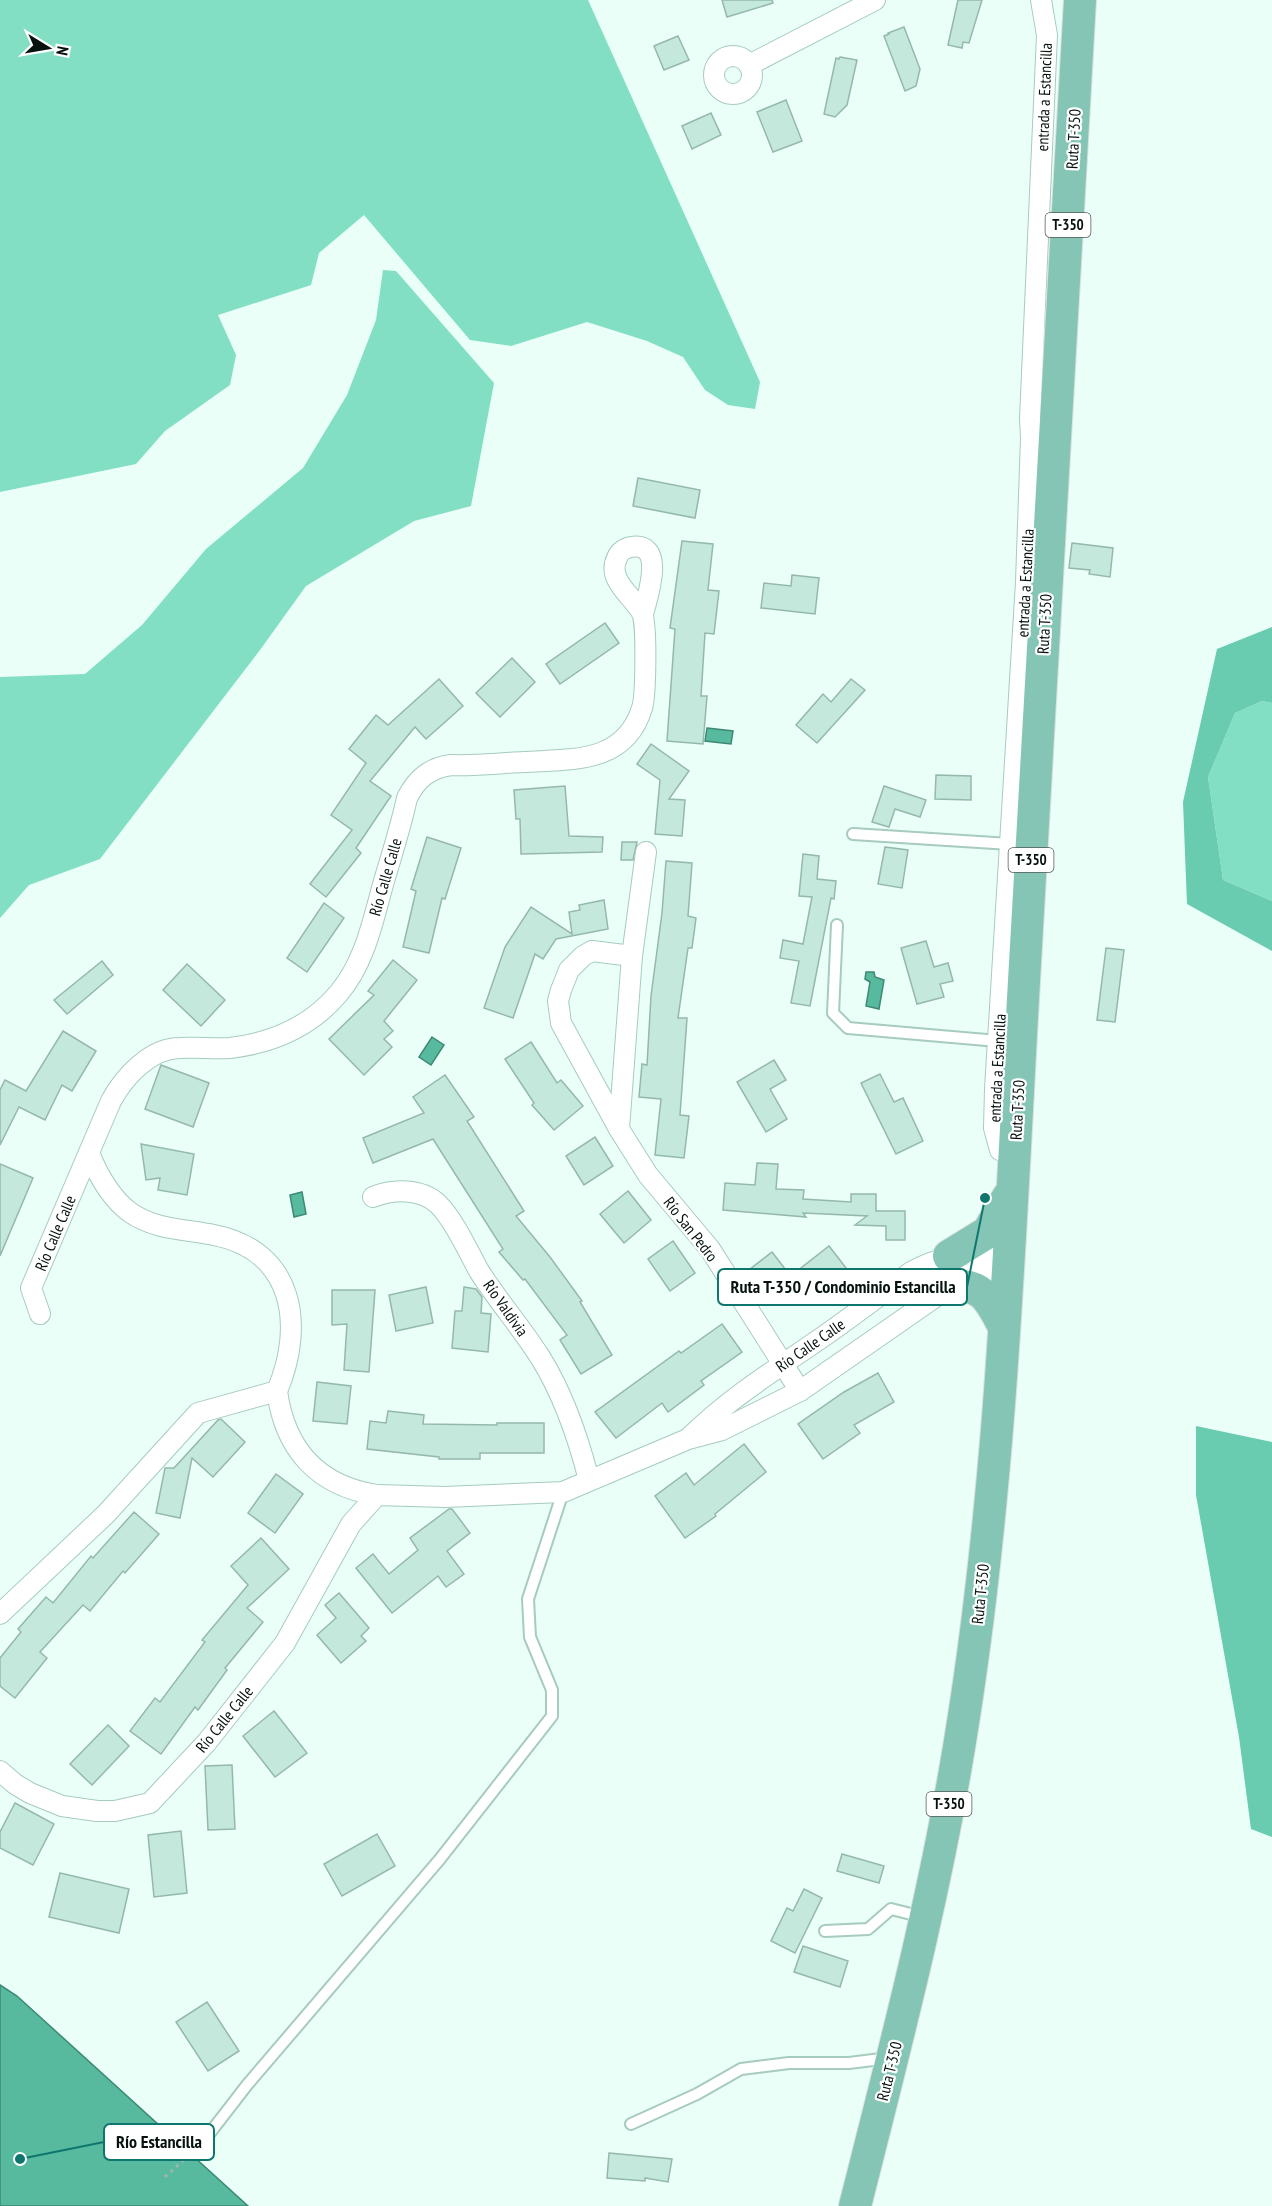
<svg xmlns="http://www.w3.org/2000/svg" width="1272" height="2206" font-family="'PT Sans Narrow',sans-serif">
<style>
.green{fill:#82dfc4}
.forest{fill:#69cbb0}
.water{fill:#57ba9f;stroke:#3e8874;stroke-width:1.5}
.building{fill:#c4e9dc;stroke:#95b8ac;stroke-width:1.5}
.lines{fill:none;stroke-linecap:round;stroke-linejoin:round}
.lane-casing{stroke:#a7cbbf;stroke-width:14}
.street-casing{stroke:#a7cbbf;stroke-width:22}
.primary-casing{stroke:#dcdedd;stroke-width:34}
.path{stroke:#a1b5ae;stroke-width:3;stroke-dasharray:3 4.5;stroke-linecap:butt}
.lane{stroke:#fff;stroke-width:10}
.street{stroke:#fff;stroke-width:20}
.primary{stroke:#84c5b5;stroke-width:32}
.labels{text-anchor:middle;stroke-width:4.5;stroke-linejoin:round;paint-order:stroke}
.shield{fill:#fff;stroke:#505956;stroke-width:1.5}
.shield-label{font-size:15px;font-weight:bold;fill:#05120e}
.street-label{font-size:16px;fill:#05120e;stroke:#fff}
.leader{fill:none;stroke:#0f766e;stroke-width:2}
.callout-dot{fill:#0f766e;stroke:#fff;stroke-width:2}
.callout{fill:#fff;stroke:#0f766e;stroke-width:2}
.callout-label{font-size:18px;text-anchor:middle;font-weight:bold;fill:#05120e}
</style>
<rect width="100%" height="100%" fill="#e9fff7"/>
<g class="green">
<polygon points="0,0 588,0 760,382 755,409 728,405 705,390 683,357 647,341 587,322 511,346 470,340 364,215 319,253 311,285 218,315 236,355 230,385 165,431 136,464 0,492"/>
<polygon points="383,270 396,271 494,383 471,506 414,521 306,586 260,650 100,859 29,885 0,918 0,677 85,674 142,625 206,549 303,468 347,395 376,320"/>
<polygon points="1262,701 1272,703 1272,901 1223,880 1208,777 1235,713"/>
</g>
<g class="forest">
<polygon points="1272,627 1272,703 1262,701 1235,713 1208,777 1223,880 1272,901 1272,951 1187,904 1183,802 1217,649"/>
<polygon points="1196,1426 1272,1442 1272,1837 1251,1829 1239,1737 1196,1495"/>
</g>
<g class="water">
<polygon points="707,728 733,731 731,744 705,741"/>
<polygon points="866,972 874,972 875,977 884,980 879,1009 866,1006 870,982 865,979"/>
<polygon points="432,1037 444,1045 431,1065 419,1057"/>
<polygon points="302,1192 306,1214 294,1217 290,1195"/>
<polygon points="0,1985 17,1996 248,2206 0,2206"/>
</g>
<g class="building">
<polygon points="722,0 772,0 773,3 727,17"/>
<polygon points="958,0 982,0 969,43 963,42 962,48 948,45"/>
<polygon points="904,27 920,69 916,86 905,91 884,36 889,34 888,33"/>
<polygon points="678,36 689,60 664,70 654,46"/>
<polygon points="840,57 857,60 847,105 835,117 824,114 836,58 839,59"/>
<polygon points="786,100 802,141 773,152 757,112"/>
<polygon points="711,113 721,135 692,149 682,126"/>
<polygon points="638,478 700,490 695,518 633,506"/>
<polygon points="682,541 713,544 708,590 719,591 714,634 705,633 701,696 707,696 703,744 667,741 675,629 670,628"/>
<polygon points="1072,543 1113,548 1110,577 1089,574 1090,570 1069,568"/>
<polygon points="792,575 819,578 815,614 761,608 764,583 791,586"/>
<polygon points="605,623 619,643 560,684 546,664"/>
<polygon points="512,658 535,682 500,717 476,693"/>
<polygon points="439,679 463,706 426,739 415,727 370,781 391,796 356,848 361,853 326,897 310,884 352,830 331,815 366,763 349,749 376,715 388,725"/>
<polygon points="851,679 865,690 817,743 796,725 823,694 831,702"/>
<polygon points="651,744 689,771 669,799 685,800 682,836 655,834 660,780 637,764"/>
<polygon points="936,775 971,776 971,800 935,799"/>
<polygon points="565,786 569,836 603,837 602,852 521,854 520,819 516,819 514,790"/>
<polygon points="884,786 926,800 920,817 895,809 889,827 872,822"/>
<polygon points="427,837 461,848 445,899 442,898 429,953 403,947 416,891 411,889"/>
<polygon points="622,842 637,842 633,860 621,860"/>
<polygon points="885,847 908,850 902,888 878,884"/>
<polygon points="803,854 819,856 817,879 836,881 834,899 831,898 810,1006 791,1003 799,961 780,958 783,940 803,944 812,897 799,896"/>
<polygon points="666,861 692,863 688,916 696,918 692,948 688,948 678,1018 687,1018 680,1115 689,1116 684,1158 655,1155 661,1099 639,1097 642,1064 647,1065 651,996 662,913"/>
<polygon points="604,900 608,929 556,939 543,959 535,954 513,1018 484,1008 505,947 531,907 572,934 569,912 580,910 579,905"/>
<polygon points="324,903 344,918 307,972 287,958"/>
<polygon points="926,941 934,967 948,963 953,981 940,984 944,997 917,1004 901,948"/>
<polygon points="1106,948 1124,950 1115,1022 1097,1020"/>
<polygon points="393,960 417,980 384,1021 393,1031 384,1039 392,1047 364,1075 329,1039 374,995 368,991"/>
<polygon points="102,961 113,975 67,1014 54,1000"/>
<polygon points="187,964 225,1000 201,1026 163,990"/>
<polygon points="63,1031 96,1051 72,1091 62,1085 45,1120 19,1107 0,1145 0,1090 5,1080 26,1091"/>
<polygon points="531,1042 557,1083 561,1080 583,1106 554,1130 532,1105 534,1103 505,1059"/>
<polygon points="774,1060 786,1080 770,1089 787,1119 766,1132 737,1082"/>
<polygon points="161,1065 209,1083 193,1127 145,1109"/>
<polygon points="880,1074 894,1102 903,1098 923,1141 896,1154 861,1083"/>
<polygon points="445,1075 474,1117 467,1121 524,1211 516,1216 550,1257 582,1301 580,1302 612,1355 581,1374 560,1340 567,1335 525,1279 523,1280 499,1252 503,1249 433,1139 373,1163 363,1138 424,1113 413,1097"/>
<polygon points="595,1137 613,1166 584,1185 566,1156"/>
<polygon points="141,1144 194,1154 187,1195 158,1190 160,1178 146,1180"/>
<polygon points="757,1163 778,1164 776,1189 804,1190 803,1199 851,1202 851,1194 876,1194 876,1211 905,1211 905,1240 886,1240 886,1226 855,1225 867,1216 803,1213 806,1217 723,1210 725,1183 755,1185"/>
<polygon points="0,1164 33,1178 0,1256"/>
<polygon points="628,1191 651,1220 624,1243 600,1214"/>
<polygon points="673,1241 695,1273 670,1291 648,1259"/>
<polygon points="829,1246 853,1277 825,1299 801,1268"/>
<polygon points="772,1252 789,1274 758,1298 741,1276"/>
<polygon points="426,1287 433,1323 396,1331 389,1295"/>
<polygon points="464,1287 476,1289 482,1297 481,1313 491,1314 488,1352 452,1348 455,1311 462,1311"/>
<polygon points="332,1290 375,1290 369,1372 344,1370 347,1324 332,1325"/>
<polygon points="722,1324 742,1352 701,1381 704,1385 668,1412 662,1403 616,1438 595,1412 679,1351 681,1353"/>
<polygon points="878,1373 894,1402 854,1425 860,1433 823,1459 798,1424 844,1392"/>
<polygon points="317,1382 351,1386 347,1424 313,1421"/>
<polygon points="388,1411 424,1415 423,1424 497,1425 497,1423 544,1423 544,1453 480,1453 480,1459 439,1459 439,1457 367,1449 370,1421 386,1423"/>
<polygon points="221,1419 245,1442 213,1477 192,1458 180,1518 156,1513 165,1468 174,1468 218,1420"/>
<polygon points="744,1444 766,1472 715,1514 716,1516 685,1538 655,1496 686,1473 694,1485"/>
<polygon points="276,1474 303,1494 275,1533 248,1513"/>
<polygon points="449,1509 452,1509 470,1533 447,1551 464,1574 446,1587 438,1576 392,1613 356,1568 373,1554 389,1574 418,1550 410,1538"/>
<polygon points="134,1512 159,1534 125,1573 123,1571 90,1611 83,1605 40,1652 47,1658 15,1698 0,1686 0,1658 21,1632 18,1629 46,1597 53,1603 91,1556 93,1558"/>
<polygon points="261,1538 289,1569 247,1608 263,1622 225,1668 227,1670 198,1710 195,1707 161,1754 130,1731 155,1698 160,1702 205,1642 202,1640 248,1585 231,1566"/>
<polygon points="339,1593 369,1628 361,1636 366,1641 341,1663 317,1635 336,1618 325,1605"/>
<polygon points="274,1711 307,1753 275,1777 243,1736"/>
<polygon points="108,1725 129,1746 92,1785 70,1764"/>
<polygon points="232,1765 235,1829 208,1830 205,1766"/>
<polygon points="15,1803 54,1824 33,1865 0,1848 0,1832"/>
<polygon points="181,1831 187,1893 154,1897 148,1835"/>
<polygon points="377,1834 395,1866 342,1896 324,1864"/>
<polygon points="842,1854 884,1866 879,1883 837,1871"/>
<polygon points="60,1873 129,1889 119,1933 49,1917"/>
<polygon points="804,1889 822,1898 795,1953 771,1941 787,1908 793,1911"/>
<polygon points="803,1946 848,1961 840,1987 794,1972"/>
<polygon points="207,2002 239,2051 208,2071 176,2022"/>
<polygon points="609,2153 672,2159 668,2182 645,2178 645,2181 607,2178"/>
</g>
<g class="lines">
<defs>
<g id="lane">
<polyline points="853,834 1010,844"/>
<polyline points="837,925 833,1013 848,1028 998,1041"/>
<polyline points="825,1931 868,1929 891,1909 923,1917"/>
<polyline points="631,2124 697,2094 741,2069 789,2063 849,2063 889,2058"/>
<polyline points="206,2138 247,2085 440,1859 552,1716 552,1690 530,1637 528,1599 563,1492"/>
</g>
<g id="street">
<circle cx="733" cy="75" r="19"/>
<polyline points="749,65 875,0"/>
<polyline points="646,852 632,956 619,1129 648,1175 710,1249 800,1391"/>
<polyline points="619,1129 561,1023 558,1001 561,990 569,970 583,956 592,951 632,956"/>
<polyline points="1014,1157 1000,1150 994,1128 995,1089 1026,582 1031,438 1030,419 1047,35 1041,0"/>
<path d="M373,1197C393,1189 421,1188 438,1204C454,1220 468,1251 479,1271C498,1301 521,1327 540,1357C564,1395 578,1437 589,1480"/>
<path d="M40,1314L31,1288L111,1101C124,1077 150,1048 180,1048C197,1047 214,1049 230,1048C272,1043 310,1027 338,994C365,963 373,920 384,881C392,854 401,826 407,798C417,778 430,768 451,765C476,766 500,763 524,762C572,759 625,764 642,708C646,696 647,623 642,613C634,597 606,580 617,558C619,552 625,548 631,547C667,541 647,598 643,614"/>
<path d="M277,1391C285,1450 318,1486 377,1495"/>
<path d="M690,1437C728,1400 767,1375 811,1345C845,1322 878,1297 911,1272C943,1254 972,1253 1008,1249"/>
<path d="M0,1614L106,1514L198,1413L277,1391C305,1325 294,1251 214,1235C185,1229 156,1230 131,1213C111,1199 98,1175 89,1153"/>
<polyline points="0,1771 15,1784 30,1793 62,1806 97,1811 115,1811 150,1803 207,1742 285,1643 351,1524 377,1495 445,1497 563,1492 688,1439 722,1430 800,1391 967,1275 985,1270 1007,1273"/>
</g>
<g id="primary">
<polyline points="949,1256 988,1232 1008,1197"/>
<path d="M948,1286C982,1282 990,1300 1003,1325"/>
<path d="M855,2206C896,2044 939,1881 964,1716C1002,1473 1010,1226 1024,981C1043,654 1062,327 1080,0"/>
</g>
</defs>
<use href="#lane" class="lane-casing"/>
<use href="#street" class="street-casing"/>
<use href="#primary" class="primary-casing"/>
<polyline class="path" points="165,2177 197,2148"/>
<use href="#lane" class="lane"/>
<use href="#street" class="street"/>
<use href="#primary" class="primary"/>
</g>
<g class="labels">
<g class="shield">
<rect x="1045.5" y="213" width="45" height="24" rx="4.5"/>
<rect x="1008.5" y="848" width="45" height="24" rx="4.5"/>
<rect x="926.5" y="1792" width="45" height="24" rx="4.5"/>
</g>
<g class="shield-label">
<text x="1068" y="230">T-350</text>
<text x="1031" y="865">T-350</text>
<text x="949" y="1809">T-350</text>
</g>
<g class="street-label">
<text transform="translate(1044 97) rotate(-88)" y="6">entrada a Estancilla</text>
<text transform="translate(1073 139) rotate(-87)" y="6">Ruta T-350</text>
<text transform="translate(1025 583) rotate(-87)" y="6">entrada a Estancilla</text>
<text transform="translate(1044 624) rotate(-87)" y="6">Ruta T-350</text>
<text transform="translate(385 877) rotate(-74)" y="6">Río Calle Calle</text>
<text transform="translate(997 1068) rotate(-87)" y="6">entrada a Estancilla</text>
<text transform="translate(1017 1110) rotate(-87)" y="6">Ruta T-350</text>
<text transform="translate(691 1229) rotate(52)" y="6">Río San Pedro</text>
<text transform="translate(55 1233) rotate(-67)" y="6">Río Calle Calle</text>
<text transform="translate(506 1308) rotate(55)" y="6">Río Valdivia</text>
<text transform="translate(810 1345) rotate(-35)" y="6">Río Calle Calle</text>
<text transform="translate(980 1594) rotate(-84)" y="6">Ruta T-350</text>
<text transform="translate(224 1719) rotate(-51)" y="6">Río Calle Calle</text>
<text transform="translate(889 2071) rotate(-76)" y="6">Ruta T-350</text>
</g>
</g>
<path class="leader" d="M985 1198L967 1287M20 2159L104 2142"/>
<g class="callout-dot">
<circle cx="985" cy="1198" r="6"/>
<circle cx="20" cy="2159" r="6"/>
</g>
<g class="callout">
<rect x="718" y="1269" width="249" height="36" rx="6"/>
<rect x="104" y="2124" width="110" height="36" rx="6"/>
</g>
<g class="callout-label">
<text x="843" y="1293">Ruta T-350 / Condominio Estancilla</text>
<text x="159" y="2148">Río Estancilla</text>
</g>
<g transform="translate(48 48) rotate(101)" stroke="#ffffff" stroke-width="4.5" paint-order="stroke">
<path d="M0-4.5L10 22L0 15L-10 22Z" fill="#05120e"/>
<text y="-9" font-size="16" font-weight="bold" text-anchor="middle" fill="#05120e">N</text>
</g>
</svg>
